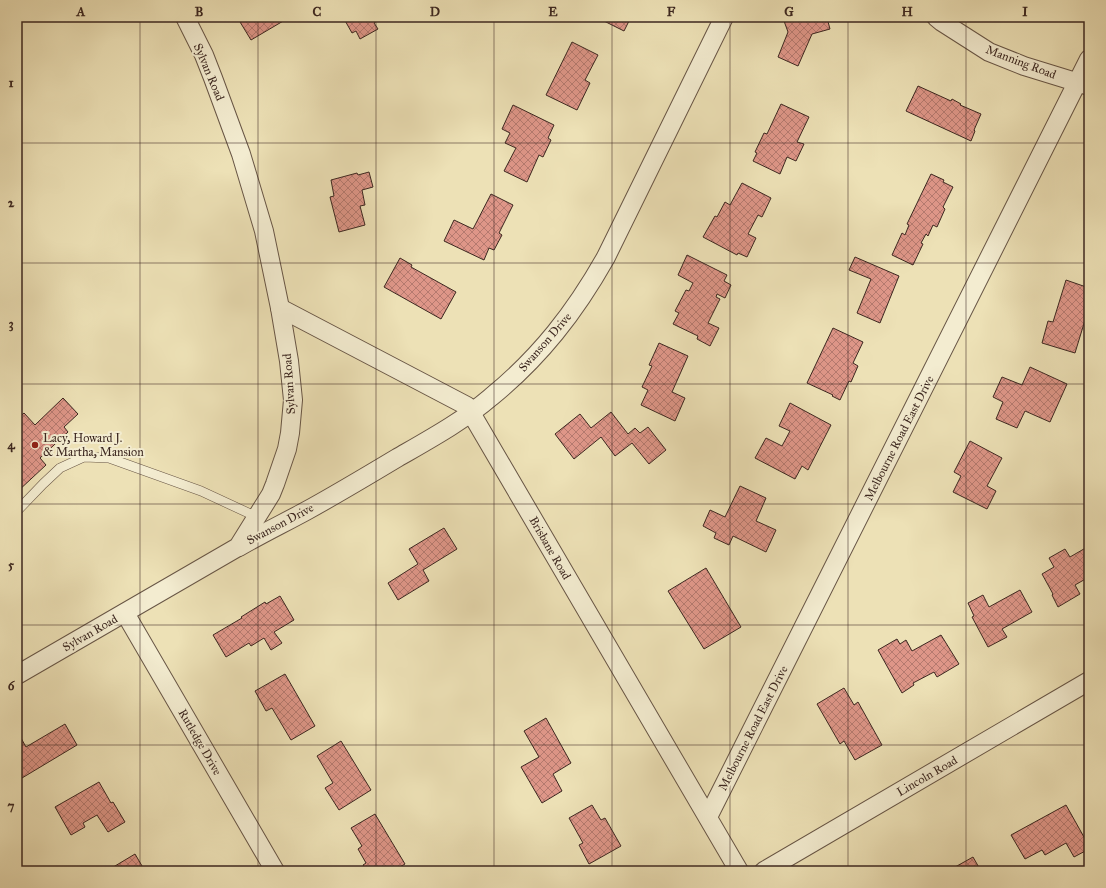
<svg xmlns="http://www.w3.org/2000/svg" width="1106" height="888" font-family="'IM FELL Great Primer',serif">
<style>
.building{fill:url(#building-cross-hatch);stroke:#3c2720}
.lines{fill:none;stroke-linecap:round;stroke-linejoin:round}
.service-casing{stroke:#685646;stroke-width:10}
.minor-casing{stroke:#685646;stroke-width:20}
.service{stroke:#f3ecd0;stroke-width:9}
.minor{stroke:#f3ecd0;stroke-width:18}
.grid{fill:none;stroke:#3c2720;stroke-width:1;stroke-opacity:0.55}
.poi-dot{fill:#8f2418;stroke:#f3ecd0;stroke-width:1.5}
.labels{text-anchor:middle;stroke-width:4;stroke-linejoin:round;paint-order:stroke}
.street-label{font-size:12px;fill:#3c2720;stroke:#f3ecd0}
.poi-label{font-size:12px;fill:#3c2720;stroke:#f3ecd0;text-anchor:start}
.neatline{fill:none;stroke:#3c2720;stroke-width:1.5}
.grid-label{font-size:13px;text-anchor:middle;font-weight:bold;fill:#3c2720}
</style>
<defs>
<pattern id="building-cross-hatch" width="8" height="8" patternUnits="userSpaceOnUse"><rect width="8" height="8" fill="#de9688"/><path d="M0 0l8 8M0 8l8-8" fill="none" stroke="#b57a6f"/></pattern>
</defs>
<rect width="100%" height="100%" fill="#ede1b6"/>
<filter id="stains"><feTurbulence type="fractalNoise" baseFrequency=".005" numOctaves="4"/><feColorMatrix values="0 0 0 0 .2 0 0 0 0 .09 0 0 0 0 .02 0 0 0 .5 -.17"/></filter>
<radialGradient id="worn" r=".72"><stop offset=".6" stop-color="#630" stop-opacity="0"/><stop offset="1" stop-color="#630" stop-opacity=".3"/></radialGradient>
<g class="building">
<polygon points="237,17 290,17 251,40"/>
<polygon points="343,17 375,17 377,21 374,23 378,29 360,39 356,31 352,33"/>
<polygon points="596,17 631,17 624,31"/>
<polygon points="792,17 830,17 827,18 830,29 812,34 798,66 778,57 788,32 784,21"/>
<polygon points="572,42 598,55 585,80 590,83 577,110 546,95"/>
<polygon points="918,86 951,101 952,99 961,104 960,105 981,114 974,130 975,131 971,141 906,111"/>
<polygon points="781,104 809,117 797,142 804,144 796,161 787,157 780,174 753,161 757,153 755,152 764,133 767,134"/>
<polygon points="513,105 554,125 548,138 551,140 543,157 539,155 527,182 504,171 516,148 505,143 510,133 502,129"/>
<polygon points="369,172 373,187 362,190 365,205 360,206 365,225 339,232 330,197 334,196 331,180 357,173 358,175"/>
<polygon points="931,174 944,180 943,182 953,187 943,207 945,209 937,227 933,225 928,236 926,234 921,243 923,244 913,265 892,255 902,233 905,235 909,225 907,224"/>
<polygon points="742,183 771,198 762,217 758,215 748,234 756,238 747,257 738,253 737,255 703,237 715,216 717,217 725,202 730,205"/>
<polygon points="491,194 513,205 499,233 502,235 494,250 489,248 484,260 444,241 454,220 473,229"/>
<polygon points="1089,217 1089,229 1086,228"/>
<polygon points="687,255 727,275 724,281 731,285 725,298 717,294 716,297 720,299 708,323 719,328 710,346 697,339 698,336 673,324 679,313 675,311 686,290 689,291 693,283 678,275"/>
<polygon points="855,257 899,276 880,323 857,313 871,279 849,270"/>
<polygon points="400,258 412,265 411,267 456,292 441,319 384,287"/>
<polygon points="1066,280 1089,288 1089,307 1075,353 1042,343 1048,321 1053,322"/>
<polygon points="833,328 863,342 853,363 858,366 851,382 849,381 840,400 832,396 833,395 807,383"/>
<polygon points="659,343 688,356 672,392 685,398 675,421 641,405 648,390 642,387 652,366 649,365"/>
<polygon points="1030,367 1067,384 1050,422 1025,411 1017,428 996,419 1003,402 993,397 1002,377 1022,385"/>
<polygon points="63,398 78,414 64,427 68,432 40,458 46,465 17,492 17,419 24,413 35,425"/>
<polygon points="790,403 831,425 808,470 802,466 795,479 755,458 766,438 782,446 790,431 779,426"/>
<polygon points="611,412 628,434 635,428 640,433 648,427 666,450 649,464 632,443 615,456 601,437 574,459 555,434 580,414 591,428"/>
<polygon points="970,441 1002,458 987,486 996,491 987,509 953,492 961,476 954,472"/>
<polygon points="740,486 766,498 756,521 776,530 766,552 733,536 729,545 714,538 716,533 703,526 710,510 725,517"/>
<polygon points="444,528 457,549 423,570 429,581 398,600 388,583 418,564 409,549"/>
<polygon points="1089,546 1089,577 1075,585 1080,594 1058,607 1052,595 1053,594 1042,574 1054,567 1049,558 1065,549 1070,557"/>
<polygon points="706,568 741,627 704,649 668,591"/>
<polygon points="1020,590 1032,612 1002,629 1007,637 988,647 972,617 974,616 968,603 983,595 989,607"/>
<polygon points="280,596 294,620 274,632 282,643 271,650 264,638 251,646 249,643 226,657 213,635 242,618 241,617 265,602 266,604"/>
<polygon points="941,635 959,664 937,677 934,672 913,683 914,685 902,693 878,650 897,639 900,644 906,640 912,651"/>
<polygon points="285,674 315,726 291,740 272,708 266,711 255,691"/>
<polygon points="844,688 854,705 858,702 882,745 855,760 844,741 840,744 817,704"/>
<polygon points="546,718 571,763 553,774 562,791 542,803 521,767 539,757 524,731"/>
<polygon points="65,724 77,745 17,781 17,740 21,738 26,747"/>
<polygon points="341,741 371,790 339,810 325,788 333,783 317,756"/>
<polygon points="99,782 111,803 113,802 125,822 108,832 97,815 83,823 85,827 71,835 55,807"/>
<polygon points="592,805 601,820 605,818 621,846 589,864 579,845 583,843 569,818"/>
<polygon points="1066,805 1089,846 1089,849 1074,857 1066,843 1045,855 1042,850 1025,859 1011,835"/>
<polygon points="375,814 405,864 393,871 367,871 363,865 366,863 358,849 362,846 351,828"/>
<polygon points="135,854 145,871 111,871 110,869"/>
<polygon points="973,857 981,871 948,871"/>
</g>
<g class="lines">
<defs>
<polyline id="service" points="17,511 43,484 60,468 84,457 109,458 201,491 257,517"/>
<g id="minor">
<polyline points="936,17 942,22 989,52 1024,66 1089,86"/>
<polyline points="280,308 467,406 739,871"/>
<path d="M239,547C261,534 284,523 306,511C337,494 367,476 397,458C430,439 463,421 491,397C540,357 575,312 606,257L724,17"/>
<polyline points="125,613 275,871"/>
<polyline points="17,675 238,547 271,494 275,484 287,449 290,433 293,400 289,361 280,308 264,231 241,154 213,78 204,55 185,17"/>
<polyline points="708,817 1089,59"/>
<polyline points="764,871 1089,681"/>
</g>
</defs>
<use href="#service" class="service-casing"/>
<use href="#minor" class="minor-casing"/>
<use href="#service" class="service"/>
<use href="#minor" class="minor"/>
</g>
<path class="grid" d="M140,17V871M258,17V871M376,17V871M494,17V871M612,17V871M730,17V871M848,17V871M966,17V871M17,143H1089M17,263H1089M17,384H1089M17,504H1089M17,625H1089M17,745H1089"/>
<circle class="poi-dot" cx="35" cy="445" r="4"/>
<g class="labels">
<g class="street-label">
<text transform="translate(1021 62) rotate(21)" y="4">Manning Road</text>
<text transform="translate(209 72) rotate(67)" y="4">Sylvan Road</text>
<text transform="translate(545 342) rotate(-49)" y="4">Swanson Drive</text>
<text transform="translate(289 384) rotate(-94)" y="4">Sylvan Road</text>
<text transform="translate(899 438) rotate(-63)" y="4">Melbourne Road East Drive</text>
<text transform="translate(280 524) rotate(-28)" y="4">Swanson Drive</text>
<text transform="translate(550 548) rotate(60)" y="4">Brisbane Road</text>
<text transform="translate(90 633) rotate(-30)" y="4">Sylvan Road</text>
<text transform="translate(753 728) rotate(-63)" y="4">Melbourne Road East Drive</text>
<text transform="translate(200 742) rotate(60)" y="4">Rutledge Drive</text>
<text transform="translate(927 776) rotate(-30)" y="4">Lincoln Road</text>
</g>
<g class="poi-label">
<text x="43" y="442">Lacy, Howard J.<tspan x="43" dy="14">&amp; Martha, Mansion</tspan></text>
</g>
</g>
<rect width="1106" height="888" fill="none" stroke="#ede1b6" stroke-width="44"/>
<rect x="22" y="22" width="1062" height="844" class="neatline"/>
<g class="grid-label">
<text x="81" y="16">A</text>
<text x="199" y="16">B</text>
<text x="317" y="16">C</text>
<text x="435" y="16">D</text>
<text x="553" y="16">E</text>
<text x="671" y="16">F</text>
<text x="789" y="16">G</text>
<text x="907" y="16">H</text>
<text x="1025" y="16">I</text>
<text x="11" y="87">1</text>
<text x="11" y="207">2</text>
<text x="11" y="328">3</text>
<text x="11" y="449">4</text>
<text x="11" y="569">5</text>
<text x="11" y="690">6</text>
<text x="11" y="810">7</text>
</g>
<rect width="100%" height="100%" filter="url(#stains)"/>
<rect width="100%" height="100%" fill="url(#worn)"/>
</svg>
